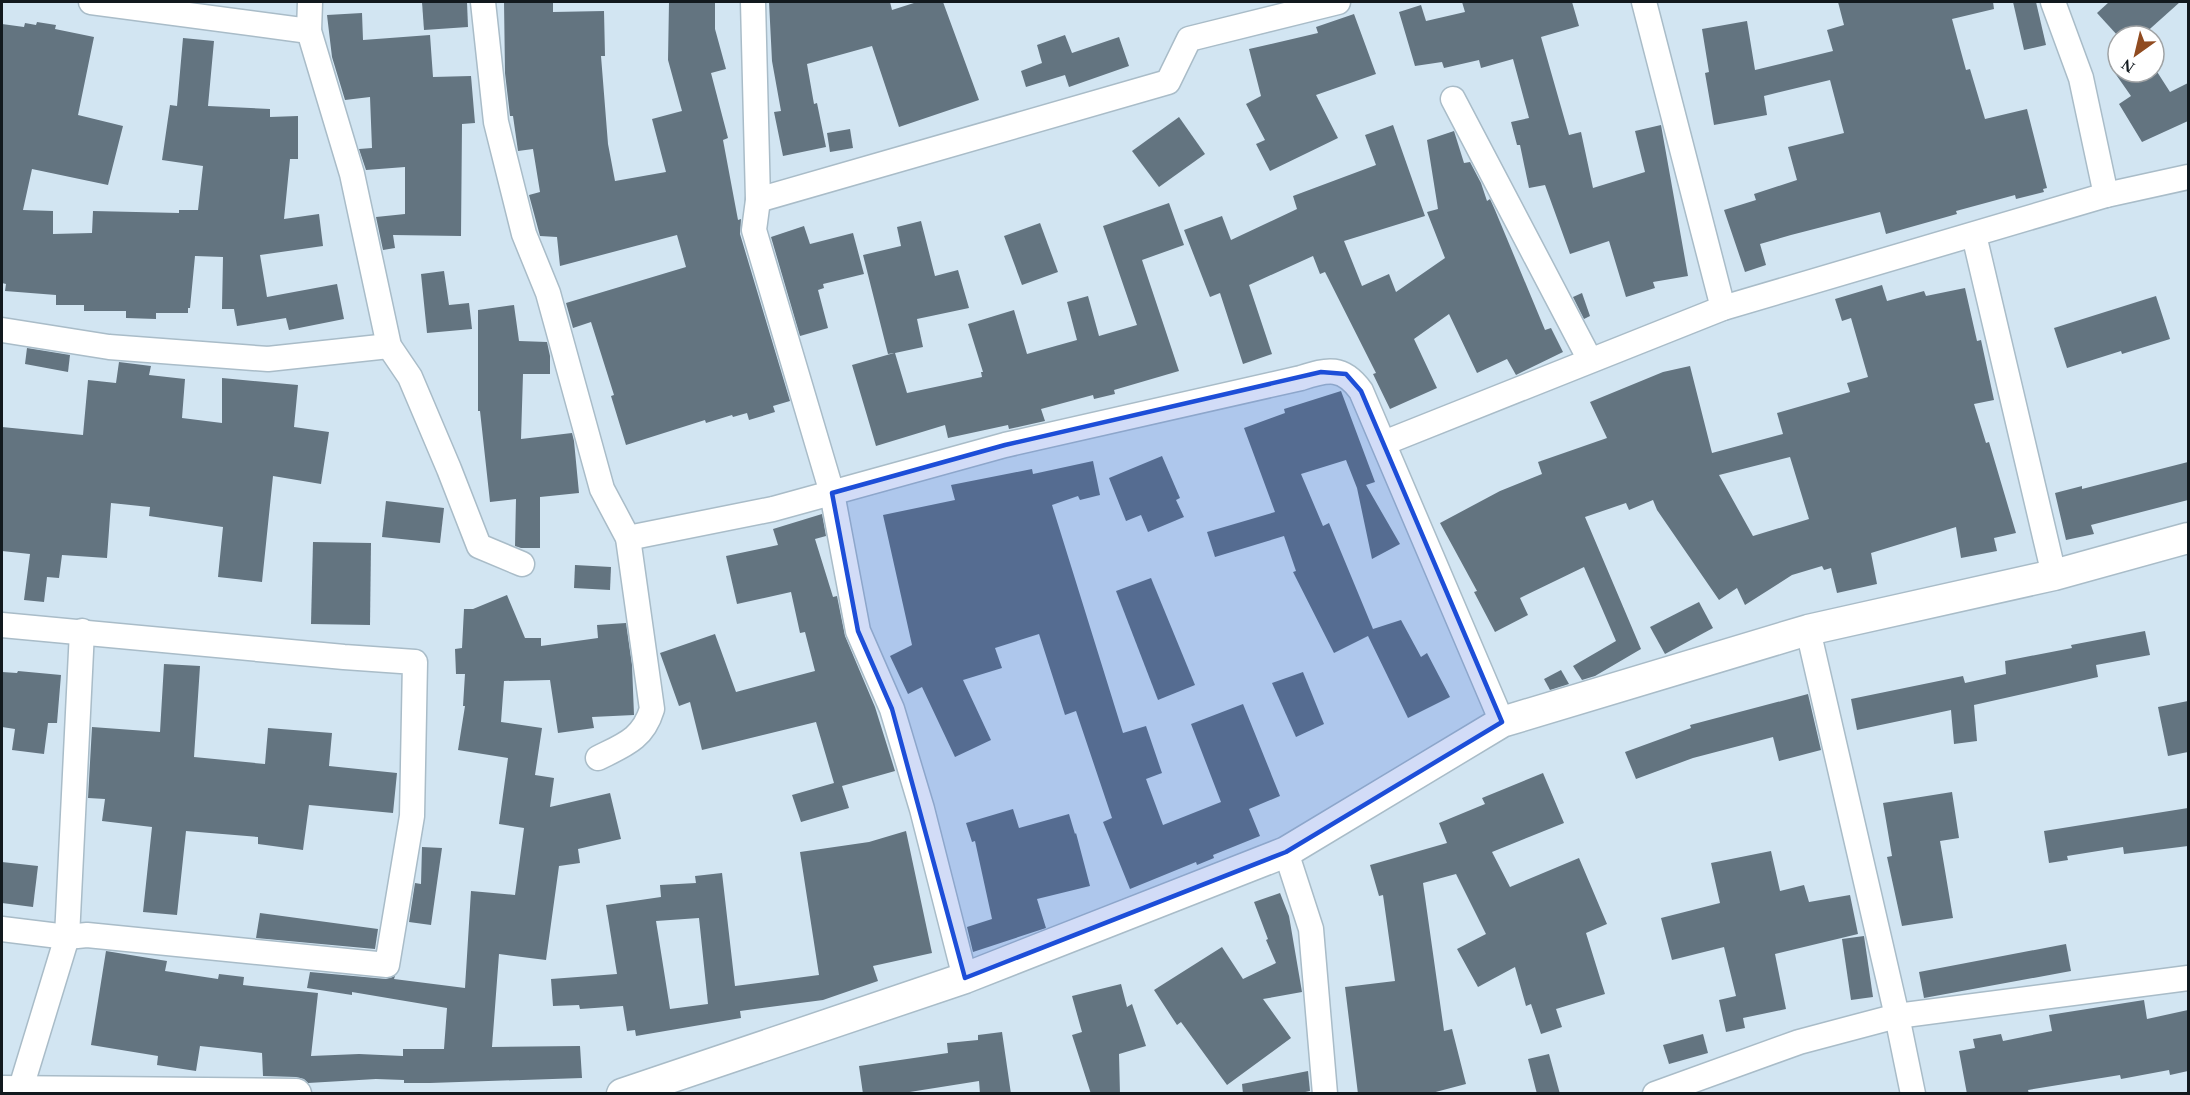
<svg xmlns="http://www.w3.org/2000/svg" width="2190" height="1095" font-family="Georgia,serif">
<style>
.building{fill:#637480;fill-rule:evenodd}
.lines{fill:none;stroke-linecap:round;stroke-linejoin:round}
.minor-casing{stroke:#a9bcc8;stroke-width:27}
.tertiary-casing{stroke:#a9bcc8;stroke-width:33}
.minor{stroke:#fff;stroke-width:24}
.tertiary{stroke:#fff;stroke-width:30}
.marked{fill:#1d4ed8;fill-opacity:0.2;stroke:#1d4ed8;stroke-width:4.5;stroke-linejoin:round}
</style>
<rect width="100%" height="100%" fill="#d2e5f2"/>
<g class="building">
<polygon points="422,2 467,2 468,27 424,30"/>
<polygon points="504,2 553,2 553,12 604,11 605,56 601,56 608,144 615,181 666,172 652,119 682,111 668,60 669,2 715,2 715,29 726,69 711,73 728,138 723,140 738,220 741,219 740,234 790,401 773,406 775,412 749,420 747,413 733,417 732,415 706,423 705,420 626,445 611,396 614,395 591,322 573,328 566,303 686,267 677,235 560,266 557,237 540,236 529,195 540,192 533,149 518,151 513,116 510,116 505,73"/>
<polygon points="769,2 890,2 892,10 917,2 943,2 979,100 899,127 872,46 807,64 814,104 817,103 826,147 783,156 774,112 781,111 772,61"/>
<polygon points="1462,2 1572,2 1579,26 1541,37 1569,135 1581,132 1593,188 1645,172 1635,131 1661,125 1688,276 1653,282 1655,288 1626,297 1609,241 1570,254 1545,185 1529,188 1520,145 1517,145 1511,122 1529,118 1513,59 1481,68 1479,60 1444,68 1442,62 1415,66 1399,12 1421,5 1426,21 1465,12"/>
<polygon points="1838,2 1993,2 1994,9 1952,19 1966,70 1970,69 1985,119 2027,109 2047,188 2043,189 2044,192 2016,199 2015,195 1956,211 1957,214 1886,234 1880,212 1791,235 1760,244 1766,265 1745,272 1724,210 1756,200 1754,194 1797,180 1788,147 1844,133 1830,80 1764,96 1767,115 1714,125 1705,73 1709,72 1702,29 1747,21 1755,70 1833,51 1827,30 1844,25"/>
<polygon points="2013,2 2036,2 2046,45 2024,50"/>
<polygon points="2109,2 2180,2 2142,36 2118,36 2097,13"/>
<polygon points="362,13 363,40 430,35 433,77 471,76 475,123 462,124 461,236 393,235 395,248 383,250 376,217 405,214 405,167 366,170 359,149 372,148 370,97 345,100 332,57 327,15"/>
<polygon points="1354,14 1376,74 1316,95 1338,138 1270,171 1256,144 1265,140 1246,104 1261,96 1249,49 1318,33 1316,27"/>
<polygon points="37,22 56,25 55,29 94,37 78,115 123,126 108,185 32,169 23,210 53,211 53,234 92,233 93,211 179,213 179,210 198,210 203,166 162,160 170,105 177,106 183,38 214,41 208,106 270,109 270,117 298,116 298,159 290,159 284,219 319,214 323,246 260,255 267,297 337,284 344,319 289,330 286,318 237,326 234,309 222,309 223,257 195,256 190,308 188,308 188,313 156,313 156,319 126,318 126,311 84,311 84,305 56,305 56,295 5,291 6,284 2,283 2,24 24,27 25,23 36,25"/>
<polygon points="1065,35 1072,53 1119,37 1129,66 1069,87 1065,75 1026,87 1021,71 1042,63 1037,45"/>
<polygon points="2118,61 2118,72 2154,72 2154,67 2170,92 2188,83 2188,121 2142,142 2119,104 2131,96 2110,66"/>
<polygon points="1179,117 1205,154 1159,187 1132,151"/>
<polygon points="1393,125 1425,216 1344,241 1362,286 1389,274 1396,292 1445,258 1427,212 1438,209 1427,140 1454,131 1464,163 1470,162 1481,183 1487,201 1490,199 1495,210 1545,330 1551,328 1563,352 1516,375 1507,359 1477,373 1449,314 1414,339 1437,388 1390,409 1373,374 1376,373 1325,272 1320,274 1313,256 1249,285 1272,354 1243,364 1220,293 1210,297 1184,230 1222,216 1231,240 1297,209 1293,196 1376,165 1365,135"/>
<polygon points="850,129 853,148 830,152 827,133"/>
<polygon points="1169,203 1184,245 1142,260 1179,371 1114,390 1115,394 1094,399 1093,395 1041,409 1045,421 1009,429 1008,425 948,438 945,425 876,446 852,365 894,353 888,354 863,255 901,246 897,227 921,221 935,276 958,270 969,308 917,319 923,347 895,353 907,393 982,377 981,372 983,372 968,324 1014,310 1027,354 1077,340 1067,302 1088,296 1099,336 1137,325 1103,226"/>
<polygon points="1040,223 1058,272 1022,285 1004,236"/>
<polygon points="804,226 810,244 853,233 864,274 823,284 824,288 818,290 828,328 800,336 771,237"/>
<polygon points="444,271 449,305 469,303 472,329 427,333 421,274"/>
<path d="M1882,285L1887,301L1924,291L1926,296L1965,288L1977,341L1981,340L1994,400L1974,404L1986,443L1989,442L2016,533L1994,538L1997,551L1961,558L1956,527L1871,553L1877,584L1837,593L1831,568L1824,570L1822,566L1792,575L1745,605L1737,588L1719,600L1657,510L1653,500L1629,510L1626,503L1585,517L1641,649L1595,676L1582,680L1573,666L1616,641L1584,567L1520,598L1528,615L1495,632L1474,592L1477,591L1440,523L1500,491L1542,474L1538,462L1607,438L1590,402L1663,372L1690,366L1712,453L1783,434L1777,413L1850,392L1847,383L1868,377L1851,318L1842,321L1835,299ZM1790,457L1809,519L1753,536L1719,475Z"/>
<polygon points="1582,293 1590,316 1584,319 1573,297"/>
<polygon points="2156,296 2170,339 2122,354 2121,351 2067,368 2054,328"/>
<polygon points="514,305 519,341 547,342 550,356 550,374 523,374 521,439 572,433 574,441 579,493 540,497 540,548 521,548 515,546 516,499 490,502 480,411 478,411 478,310"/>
<polygon points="27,348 70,355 68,372 25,364"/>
<polygon points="119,362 151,366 149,375 185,379 182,418 222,423 222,378 298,385 294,427 329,432 321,484 273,476 262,582 218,577 223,527 149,516 150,507 111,503 107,558 62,555 59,578 47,577 44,602 24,600 30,554 2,551 2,427 83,435 88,380 116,383"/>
<polygon points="1341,391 1375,482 1366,485 1400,544 1372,559 1357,488 1346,460 1301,474 1323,526 1329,523 1373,629 1401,620 1421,657 1427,653 1450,697 1408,718 1368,636 1334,653 1293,572 1296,571 1284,536 1215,557 1207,532 1275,512 1244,428 1285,413 1284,409"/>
<polygon points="1162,456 1180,498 1176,500 1184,517 1148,532 1141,515 1126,521 1109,478"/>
<polygon points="1093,461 1100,495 1080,500 1078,496 1052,505 1123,733 1146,726 1162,773 1146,779 1163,825 1221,802 1191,724 1243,704 1280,796 1249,809 1260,836 1213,855 1214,858 1197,865 1196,862 1130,889 1103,822 1112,818 1076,711 1065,715 1039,634 995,648 1002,668 963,680 991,740 955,757 922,687 908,694 890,656 912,645 883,515 955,500 951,485 1032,469 1033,474"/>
<polygon points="2188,462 2188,500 2091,525 2094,534 2066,540 2055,493 2082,486 2082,489"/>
<polygon points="386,501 444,508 440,543 382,537"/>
<polygon points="822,514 826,536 815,539 833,597 837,596 845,636 875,707 895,771 842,786 849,808 801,822 792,795 834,783 816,722 702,750 690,702 679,706 660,653 715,634 736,692 815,671 805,632 800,633 791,592 737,604 726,556 778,545 773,529"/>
<polygon points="313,542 371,543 370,625 311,624"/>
<polygon points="575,565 611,567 610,590 574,588"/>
<polygon points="1151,578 1195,685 1158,700 1116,591"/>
<polygon points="507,595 525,638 541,638 541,646 598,638 597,625 626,623 632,665 634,715 592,717 594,728 558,733 550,680 504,681 501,722 542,728 535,775 554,778 550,807 610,793 621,839 578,849 580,863 559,866 546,960 499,954 492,1047 580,1046 582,1078 430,1083 404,1083 404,1080 376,1079 308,1083 304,1079 296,1077 263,1076 262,1053 200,1046 196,1071 157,1065 158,1056 91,1045 106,951 167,961 165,971 218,979 219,974 244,977 243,985 318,993 311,1056 359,1054 403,1056 403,1049 444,1049 447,1008 352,992 352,995 307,988 310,972 386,979 395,976 394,979 465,988 471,891 515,895 524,828 499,824 508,758 458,750 465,706 463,706 465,674 456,674 455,649 462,648 464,609 473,609"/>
<polygon points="1699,602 1713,628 1665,654 1650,627"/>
<polygon points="2145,631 2150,655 2096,665 2098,677 1974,705 1977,741 1954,744 1951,710 1857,730 1851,699 1963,676 1965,683 2006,674 2005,661 2072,648 2071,645"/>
<polygon points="164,664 200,666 194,757 265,764 268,728 332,733 329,766 397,773 393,813 309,805 303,850 258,844 258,837 186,831 177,915 143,912 152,827 102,821 105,799 88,798 92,727 160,732"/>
<polygon points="1561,670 1569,684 1550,690 1544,679"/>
<polygon points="18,671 61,675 57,723 48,723 44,754 12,750 15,729 2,727 2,672 17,673"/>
<polygon points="1303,672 1324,724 1296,737 1272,683"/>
<polygon points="1808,694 1821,750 1779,761 1773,737 1693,758 1636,779 1625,752 1691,728 1690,725"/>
<polygon points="2188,701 2188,752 2168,756 2158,707"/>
<polygon points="1543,773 1564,823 1492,852 1510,887 1579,858 1607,924 1586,933 1605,994 1556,1009 1562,1027 1541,1034 1531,1004 1526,1006 1515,967 1478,987 1457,949 1486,934 1456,874 1423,883 1444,1031 1452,1029 1466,1084 1428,1094 1358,1094 1345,987 1395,981 1383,895 1379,896 1370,865 1447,843 1439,823 1485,804 1482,798"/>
<polygon points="1952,792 1959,838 1940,841 1953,918 1902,926 1887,857 1892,856 1883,803"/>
<polygon points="2188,808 2188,846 2124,854 2123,847 2067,856 2068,860 2049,863 2044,831"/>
<polygon points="1013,809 1019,828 1069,814 1075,834 1076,833 1090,886 1037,899 1046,928 973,952 967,927 992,919 975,841 972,842 966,823"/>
<path d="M906,831L932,953L873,966L878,981L823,1000L740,1011L741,1018L636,1036L635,1030L627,1031L623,1006L580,1009L579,1005L553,1006L551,979L617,974L606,905L661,897L660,885L696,883L695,876L722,873L735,986L819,975L800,852L869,842ZM699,918L708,1004L670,1009L656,921Z"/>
<polygon points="422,847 442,848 431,925 409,922 415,883 421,884"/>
<polygon points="1771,851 1780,891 1804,885 1809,902 1850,895 1858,934 1775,954 1786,1009 1743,1018 1745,1028 1726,1032 1719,1000 1736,996 1724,947 1672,960 1661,918 1720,903 1711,863"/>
<polygon points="2,862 38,866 33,907 2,903"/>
<polygon points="1280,893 1289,916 1302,992 1263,999 1291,1038 1227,1085 1181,1022 1177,1025 1154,990 1222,947 1243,979 1276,963 1266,940 1268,939 1254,902"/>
<polygon points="260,913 378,929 375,949 256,938"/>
<polygon points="1864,936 1873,997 1851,1000 1842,939"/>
<polygon points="2066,944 2071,971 1924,998 1919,972"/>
<polygon points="1121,984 1127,1007 1132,1004 1146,1046 1119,1054 1120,1094 1091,1094 1072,1035 1082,1032 1072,996"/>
<polygon points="2144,1000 2147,1019 2188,1010 2188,1071 2170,1075 2169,1070 2121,1079 2120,1075 2028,1090 2029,1094 1967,1094 1959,1051 1975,1048 1973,1039 2001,1034 2003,1041 2052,1031 2049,1015"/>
<polygon points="1002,1032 1011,1094 980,1094 979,1081 897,1094 863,1094 859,1066 948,1053 947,1043 978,1040 978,1035"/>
<polygon points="1703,1034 1708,1053 1669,1064 1663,1045"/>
<polygon points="1549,1054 1560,1094 1537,1094 1528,1059"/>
<polygon points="1308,1071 1310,1091 1296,1094 1243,1094 1242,1084"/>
</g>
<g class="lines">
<defs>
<g id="minor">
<polyline points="91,2 309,31"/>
<polyline points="310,2 309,31 352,174 389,346 410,377 449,469 479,546 522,564"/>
<path d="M483,2L496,122L524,234L548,293L602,489L628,538L652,709C643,739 624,745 598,758"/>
<polyline points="753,2 758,200 754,230 832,493 858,631 892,709 922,809 965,978"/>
<polyline points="1644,2 1723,308"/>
<polyline points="2053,2 2081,78 2106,195"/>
<polyline points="1453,99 1590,360"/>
<polyline points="758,200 1168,82 1189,39 1338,2"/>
<polyline points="1974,235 2054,575"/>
<polyline points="2,330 109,347 268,359 389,346"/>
<polyline points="1384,443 1723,308 2106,195 2188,177"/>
<path d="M628,538L773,509L1005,445L1301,378C1328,369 1343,366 1361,391L1502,722"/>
<polyline points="2,625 344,657 415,662 412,816 387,965 87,935 67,937 2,929"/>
<polyline points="1808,630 1897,1016 1913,1094"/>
<polyline points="1286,852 1311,929 1325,1094"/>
<polyline points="20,1091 67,937 82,631"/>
<polyline points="1655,1094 1799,1042 1897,1016 2188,978"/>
</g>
<g id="tertiary">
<polyline points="2,1091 296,1094"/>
<polyline points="622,1094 965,978 1286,852 1502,722 1808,630 2054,575 2188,538"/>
</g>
</defs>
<use href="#minor" class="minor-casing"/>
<use href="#tertiary" class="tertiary-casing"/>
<use href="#minor" class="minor"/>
<use href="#tertiary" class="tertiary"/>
</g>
<path class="marked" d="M1321,372L1346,374L1361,391L1502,722L1286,852L965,978L892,709L858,631L832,493L1005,445Z"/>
<rect width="2190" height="1095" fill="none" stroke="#12191e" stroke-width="6"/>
<g transform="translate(2136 54) rotate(214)"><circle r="28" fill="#ffffff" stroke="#a0a3a5" stroke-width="1.5"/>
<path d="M0-4.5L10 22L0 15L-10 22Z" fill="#904b20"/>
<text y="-9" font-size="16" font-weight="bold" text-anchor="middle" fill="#12191e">N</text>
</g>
</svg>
